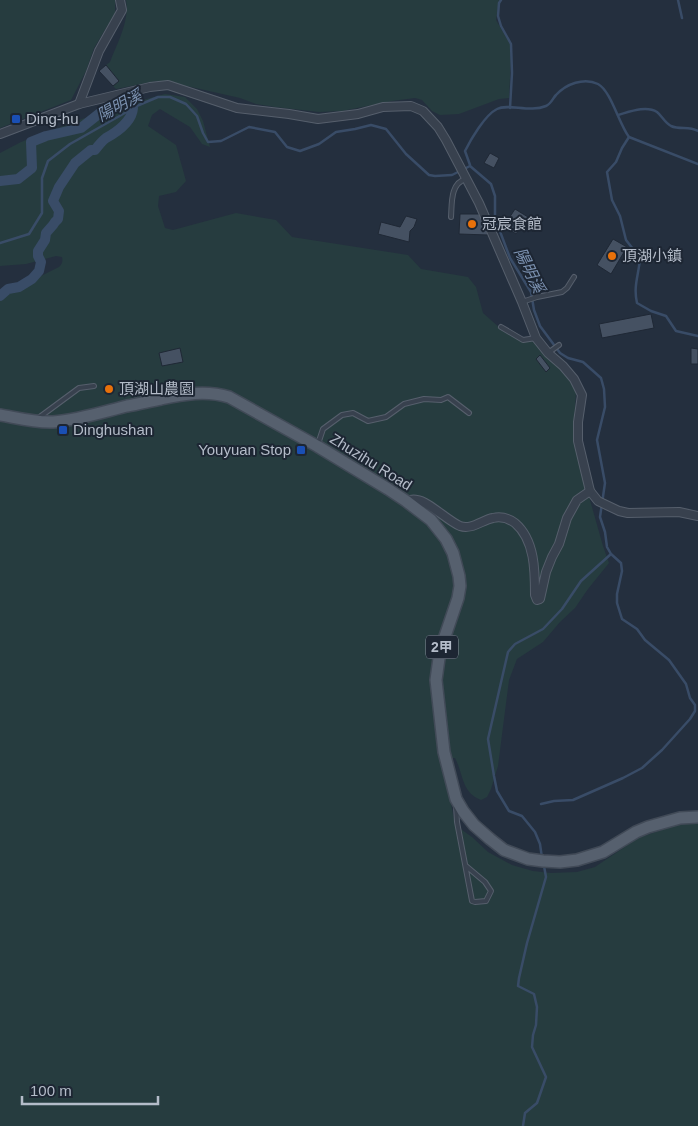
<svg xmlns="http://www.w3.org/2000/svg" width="698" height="1126" font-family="Arial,'Noto Sans TC',sans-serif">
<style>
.green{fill:#263c3f}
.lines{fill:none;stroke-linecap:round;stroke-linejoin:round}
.stream{stroke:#394c67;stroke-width:2.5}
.canal{stroke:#394c67;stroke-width:10}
.building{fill:#455162;stroke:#1f2835}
.lane-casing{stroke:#565f6c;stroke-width:6}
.street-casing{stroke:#565f6c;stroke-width:10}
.primary-casing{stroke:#414a57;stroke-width:14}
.lane{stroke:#38414e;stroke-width:4}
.street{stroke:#38414e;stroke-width:8}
.primary{stroke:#56606e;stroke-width:11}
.transit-dot{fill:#1a4fb4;stroke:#1d2633;stroke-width:2}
.food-dot{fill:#e8710a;stroke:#1d2633;stroke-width:2}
.labels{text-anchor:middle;stroke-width:4;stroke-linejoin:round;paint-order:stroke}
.shield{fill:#1d2633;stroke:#878f9c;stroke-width:1}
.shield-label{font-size:14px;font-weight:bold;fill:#b4bcc9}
.poi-label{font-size:15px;fill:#b4bcc9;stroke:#1d2633;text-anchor:start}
.street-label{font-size:15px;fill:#b4bcc9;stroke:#1d2633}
.water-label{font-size:16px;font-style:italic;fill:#7c92b1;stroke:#1d2633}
</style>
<rect width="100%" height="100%" fill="#242f3e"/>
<g class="green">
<polygon points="0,0 115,0 115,13 94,48 86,71 71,100 0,128"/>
<path d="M126,0H499L496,20L510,44L511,59L509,98L499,99L459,114L440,115L432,111L422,100L415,98L392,101L342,111L319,112L275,107L256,104L240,98L169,82L156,81L116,89L113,86L119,81L106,65L110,62C117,43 130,21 126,0Z"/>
<path d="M165,94L185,97L197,109L203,121L210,147L202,144L190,127L160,109L152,115L148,126L176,145L186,181L176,192L159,196L158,206L165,228L173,230L236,213L276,220L292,237L408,255L421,269L468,277L476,287L483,313L501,329L535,343L559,368L570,381L576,393L574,422L586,486L603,546L609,563L588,589L575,608L560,622L543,642L517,659L509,680L498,766L491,789L487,797L481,800C461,792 464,775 455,758H451L446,777L455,825L472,837L488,852L512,865L533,871L551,873L577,872L595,867L638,838L676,825L698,822V1126H0V299L15,289L59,267C62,264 63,262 62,257L56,256L26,264L0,266V153L21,142L82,119L113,108Z"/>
</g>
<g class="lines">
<g class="stream">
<polyline points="501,0 499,3 498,16 501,26 511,44 512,73 510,108"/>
<polyline points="678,0 682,18"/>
<path d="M618,115C629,112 646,105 657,112C662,116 665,123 671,126C680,130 689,126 698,131"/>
<path d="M629,137L622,148L616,162L607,172L612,200L620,216L626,240L640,258C639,274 633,286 637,303L651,311L666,316L676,331L698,336"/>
<path d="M470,165L465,151C471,139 485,115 497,109C508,103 530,113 546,106C551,104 553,98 556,95C566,84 584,77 598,84C611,91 619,124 629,137L698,164"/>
<polyline points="0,243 29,234 42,213 42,178 48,161 70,144 139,105 158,97 170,97 186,104 197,116 203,133 208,142 221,141 249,127 275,132 287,147 300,151 319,144 336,132 355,129 371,125 386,129 406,154 429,175 435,176 452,175 470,166 491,184 495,196 495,218 510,258 531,292 534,310 540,326 560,353 568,358 583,362 601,378 604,389 605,407 597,440 605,483 600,517 605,532 607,547 611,554 621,563 622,571 617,594 617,603 622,619 637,629 645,640 669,660 686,684 690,698 695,705 695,711 690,719 662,750 642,768 623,778 573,800 554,801 541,804"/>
<polyline points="542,858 540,844 535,832 522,816 509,811 497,791 494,776 488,739 508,652 515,644 543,629 562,609 581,581 611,554"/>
<polyline points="523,1126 525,1113 537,1103 546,1077 532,1047 533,1035 536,1025 537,1007 534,994 518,986 519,978 527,943 546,877 544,866"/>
</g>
<g class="canal">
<polyline points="0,181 18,179 32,168 31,142 46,136 81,128 105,109 130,104"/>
<path d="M0,296L8,289L19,287L32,279L39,271L41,262L38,256V251L45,240L46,233L53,225L55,222L58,219L59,211L53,201L59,187L75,163L91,150H95C98,146 102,141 106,138C117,132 132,121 133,108"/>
</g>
</g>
<g class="building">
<polygon points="106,65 119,81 113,86 99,71"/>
<polygon points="490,153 499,158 494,168 484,163"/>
<polygon points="515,209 528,217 516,234 504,226"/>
<polygon points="460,214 481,214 488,235 459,234"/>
<polygon points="406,216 417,219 414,227 410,231 409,242 378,234 381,222 400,227"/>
<polygon points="613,239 627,247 611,274 597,265"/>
<polygon points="651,314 654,328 602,338 599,324"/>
<polygon points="180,348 183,362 162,366 159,353"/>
<polygon points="691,348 698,349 698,364 691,364"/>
<polygon points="540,355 550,368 546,372 536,359"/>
</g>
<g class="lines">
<defs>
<g id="lane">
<path d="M451,217C452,204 450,183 466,179"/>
<polyline points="522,302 537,297 562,292 567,288 574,277"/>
<polyline points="501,327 523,340 536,338"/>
<polyline points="548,353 559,345"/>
<polyline points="37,419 79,388 94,386"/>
<polyline points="318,444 323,429 342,415 353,413 368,421 386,417 404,404 424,399 441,400 448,397 469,413"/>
<polyline points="456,806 457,822 472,901 475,902 486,901 491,891 485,882 466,866"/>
</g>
<g id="street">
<polyline points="79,104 99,51 122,10 120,0"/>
<polyline points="0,134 79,104 150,87 168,85 237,108 289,114 318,119 358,114 383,107 411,106 423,111 438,127 446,140 479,203 522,302 536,338 548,353 563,366 574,379 582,395 578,422 578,441 590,491 598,501 619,511 628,513 679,512 698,516"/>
<path d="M406,501C409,500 414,499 417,500C428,501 448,521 460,526C472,530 482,520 493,518C501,516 508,518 515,523C535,540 535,571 535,595L537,600L540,599L546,572L552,557L559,544L567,518L577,500L590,491"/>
</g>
<path id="primary" d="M0,415C17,418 36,423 53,422C78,420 103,412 127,406C139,404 150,401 161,399C184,394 206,390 229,397L317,446L388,489L406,501L431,520L446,539L453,553L459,576L460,586L458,598L440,651L436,680L444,752L456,799L463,811L474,825L490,839L504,850L528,859L543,861L560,862L577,860L603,852L636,832L648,827L680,818L698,817"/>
</defs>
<use href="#lane" class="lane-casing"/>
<use href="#street" class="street-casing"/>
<use href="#primary" class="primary-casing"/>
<use href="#lane" class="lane"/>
<use href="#street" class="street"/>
<use href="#primary" class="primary"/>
</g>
<g class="transit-dot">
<rect x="11" y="114" width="10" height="10" rx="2.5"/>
<rect x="58" y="425" width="10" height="10" rx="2.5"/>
<rect x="296" y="445" width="10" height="10" rx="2.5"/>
</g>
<g class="food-dot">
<circle cx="472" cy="224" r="5"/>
<circle cx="612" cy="256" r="5"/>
<circle cx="109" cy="389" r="5"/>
</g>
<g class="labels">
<rect class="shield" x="426" y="635.5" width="32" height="23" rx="4"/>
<g class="shield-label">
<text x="442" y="652">2甲</text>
</g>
<g class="poi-label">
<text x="26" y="124">Ding-hu</text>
<text x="482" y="229">冠宸食館</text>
<text x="622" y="261">頂湖小鎮</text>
<text x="119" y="394">頂湖山農園</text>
<text x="73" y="435">Dinghushan</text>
<text x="291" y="455" text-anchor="end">Youyuan Stop</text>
</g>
<g class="street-label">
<text transform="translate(371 462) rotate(32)" y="5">Zhuzihu Road</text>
</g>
<g class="water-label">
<text transform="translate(119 105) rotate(-28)" y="6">陽明溪</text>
<text transform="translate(530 270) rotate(64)" y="6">陽明溪</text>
</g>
</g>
<path d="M22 1096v8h136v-8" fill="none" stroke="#b4bcc9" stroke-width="2.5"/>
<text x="30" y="1096" font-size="15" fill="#b4bcc9" stroke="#1d2633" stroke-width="4" paint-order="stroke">100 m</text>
</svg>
